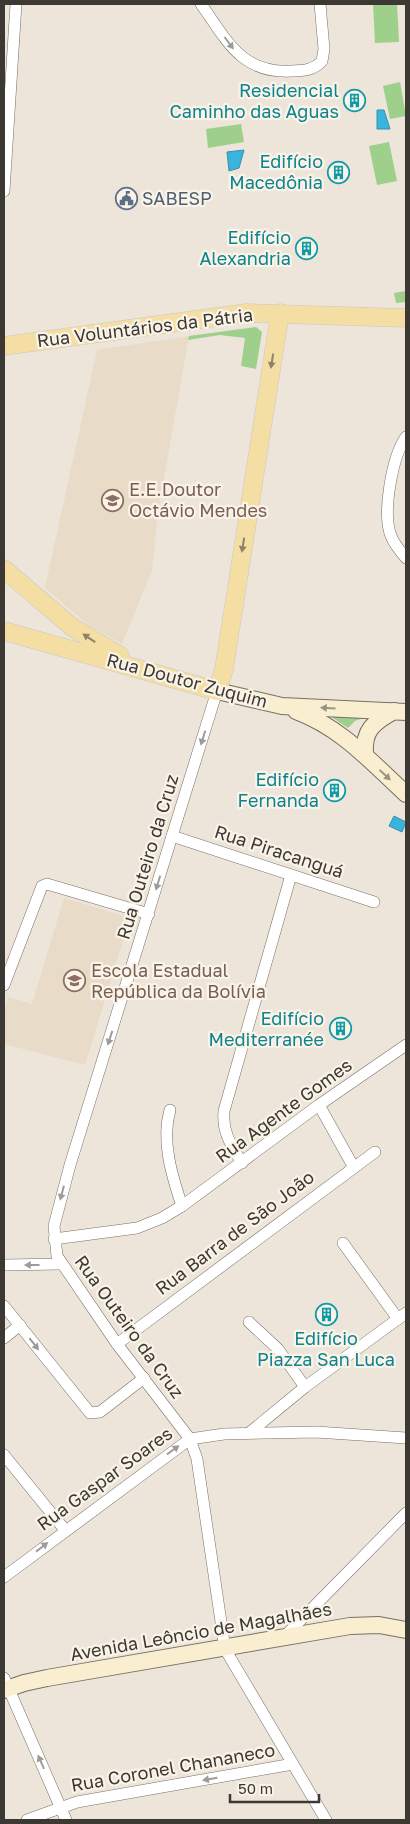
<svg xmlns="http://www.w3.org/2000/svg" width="410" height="1824" font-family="'Golos Text',sans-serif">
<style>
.education{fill:#e8dbc7}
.green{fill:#9ed08c}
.water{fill:#39b4dc;stroke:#3a8faa}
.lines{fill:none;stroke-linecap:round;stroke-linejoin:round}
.minor-casing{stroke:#767065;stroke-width:12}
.secondary-casing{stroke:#767065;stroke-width:18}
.primary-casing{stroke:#c8c8c6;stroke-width:19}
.minor{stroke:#fff;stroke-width:11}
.secondary{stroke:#faeed1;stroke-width:16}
.primary{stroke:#f4dea4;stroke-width:18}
.oneway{fill:#9e9c9a}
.oneway2{fill:#8f8367}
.oneway3{fill:#9b9483}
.labels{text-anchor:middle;stroke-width:4.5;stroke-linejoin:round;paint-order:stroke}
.culture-label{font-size:18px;fill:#0d838f;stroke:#faf3e7;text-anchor:end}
.service-label{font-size:18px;fill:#4e5e75;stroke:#faf3e7;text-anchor:start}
.street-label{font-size:18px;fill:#3c3935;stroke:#faf3e7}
.education-label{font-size:18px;fill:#785e54;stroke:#faf3e7;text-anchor:start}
</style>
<rect width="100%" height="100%" fill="#ede5da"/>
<g class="education">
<polygon points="189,336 158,512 152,570 122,644 90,626 45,588 97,350"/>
<polygon points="64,898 130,918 85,1065 4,1044 4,1014 8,997 32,1004"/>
</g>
<g class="green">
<polygon points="373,4 397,4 399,42 375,43"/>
<polygon points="400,82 406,116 390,119 383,86"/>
<polygon points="241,124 244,142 208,148 206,129"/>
<polygon points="389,142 397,181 377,185 369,146"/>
<polygon points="406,291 406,302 396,303 394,293"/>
<polygon points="256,327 262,332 256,369 241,366 245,338 220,335 188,340 189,336"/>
<polygon points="327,714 363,718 355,721 348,728"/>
</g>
<g class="water">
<polygon points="377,110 384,110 390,129 377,129"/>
<polygon points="244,150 239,168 229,171 227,152"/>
<polygon points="394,816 406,822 402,832 389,826"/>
</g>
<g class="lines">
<defs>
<g id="minor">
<path d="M201,4C226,39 241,74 291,71C303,71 314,70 322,61L324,49L320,4"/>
<polyline points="4,191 16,4"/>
<path d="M406,437C392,457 382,513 391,536C394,544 400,551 406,558"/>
<polyline points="217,691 70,1165 54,1226 57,1256 117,1344 190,1439 197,1459 225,1649 326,1820"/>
<polyline points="172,836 374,902"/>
<polyline points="4,985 42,886 47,884 149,914"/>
<polyline points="319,1105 353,1166"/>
<path d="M170,1110C161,1141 172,1176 182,1206"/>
<path d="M242,1163C231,1145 222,1132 224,1111L291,875"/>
<polyline points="54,1239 137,1228 162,1218 182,1206 319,1105 406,1045"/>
<polyline points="343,1243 398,1319"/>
<polyline points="4,1265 60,1264"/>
<polyline points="4,1306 90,1413 100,1412 144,1378"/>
<polyline points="249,1322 278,1349 305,1387"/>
<polyline points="4,1338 20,1325"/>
<polyline points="117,1344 375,1152"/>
<polyline points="249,1433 305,1387 406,1313"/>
<polyline points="4,1455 65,1530"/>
<polyline points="4,1577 190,1439 224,1434 316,1432 406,1438"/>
<polyline points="283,1638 406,1513"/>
<polyline points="4,1678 66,1820"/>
<polyline points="27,1820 77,1802 293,1764"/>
</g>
<g id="secondary">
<polyline points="217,691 282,706 406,712"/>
<path d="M296,711C342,728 371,762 406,794"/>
<path d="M365,754C363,730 374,722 394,711"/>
<polyline points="4,1690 24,1683 47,1678 350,1626 379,1625 406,1630"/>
</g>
<g id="primary">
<polyline points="4,346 246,313 406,318"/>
<polyline points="4,569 72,627 120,656"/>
<polyline points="4,631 217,691 224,669 280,313"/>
</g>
</defs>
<use href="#minor" class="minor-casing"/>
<use href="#secondary" class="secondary-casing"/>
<use href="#primary" class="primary-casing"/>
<use href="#minor" class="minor"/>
<use href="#secondary" class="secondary"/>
<use href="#primary" class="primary"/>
</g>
<defs><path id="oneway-solid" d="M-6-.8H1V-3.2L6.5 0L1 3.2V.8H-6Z" transform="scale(1.25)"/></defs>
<g class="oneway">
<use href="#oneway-solid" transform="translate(229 43) rotate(53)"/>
<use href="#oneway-solid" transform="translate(203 738) rotate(107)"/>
<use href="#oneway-solid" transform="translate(158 883) rotate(107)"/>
<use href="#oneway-solid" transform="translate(110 1038) rotate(108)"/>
<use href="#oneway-solid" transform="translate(62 1193) rotate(105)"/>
<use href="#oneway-solid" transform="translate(32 1265) rotate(180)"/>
<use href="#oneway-solid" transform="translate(34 1344) rotate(52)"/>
<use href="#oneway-solid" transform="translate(173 1450) rotate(-36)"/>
<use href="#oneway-solid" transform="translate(42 1547) rotate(-38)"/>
<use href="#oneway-solid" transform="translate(41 1762) rotate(-114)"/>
<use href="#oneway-solid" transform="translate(210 1779) rotate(170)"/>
</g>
<g class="oneway2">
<use href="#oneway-solid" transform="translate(272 361) rotate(99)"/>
<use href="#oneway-solid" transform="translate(243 545) rotate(99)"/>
<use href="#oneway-solid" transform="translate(89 638) rotate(-146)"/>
</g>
<g class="oneway3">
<use href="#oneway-solid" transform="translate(328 708) rotate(-177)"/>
<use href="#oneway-solid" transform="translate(385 775) rotate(43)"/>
</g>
<defs>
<symbol id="building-ring" viewBox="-11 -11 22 22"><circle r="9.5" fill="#faf3e7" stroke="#0f9aa8" stroke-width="1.5"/><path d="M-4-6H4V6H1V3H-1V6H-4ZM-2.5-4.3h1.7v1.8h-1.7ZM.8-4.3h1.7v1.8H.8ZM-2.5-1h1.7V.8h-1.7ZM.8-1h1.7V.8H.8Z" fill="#0f9aa8"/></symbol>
<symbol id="civic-ring" viewBox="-11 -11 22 22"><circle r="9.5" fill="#faf3e7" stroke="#5c6f8a" stroke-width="1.5"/><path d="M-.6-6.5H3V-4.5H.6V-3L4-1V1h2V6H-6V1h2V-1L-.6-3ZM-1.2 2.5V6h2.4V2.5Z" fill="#5c6f8a"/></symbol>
<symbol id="school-ring" viewBox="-11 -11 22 22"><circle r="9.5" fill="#faf3e7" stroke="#8d6e63" stroke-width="1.5"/><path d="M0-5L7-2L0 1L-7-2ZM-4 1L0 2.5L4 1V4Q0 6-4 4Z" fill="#8d6e63"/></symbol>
</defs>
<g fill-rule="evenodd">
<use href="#building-ring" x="342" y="88" width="25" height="25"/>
<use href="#building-ring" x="326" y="160" width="25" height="25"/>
<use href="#civic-ring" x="114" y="186" width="25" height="25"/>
<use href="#building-ring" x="294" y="236" width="25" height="25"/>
<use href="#school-ring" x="100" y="488" width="25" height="25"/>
<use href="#building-ring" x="322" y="778" width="25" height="25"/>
<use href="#school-ring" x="62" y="968" width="25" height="25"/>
<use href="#building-ring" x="328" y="1016" width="25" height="25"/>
<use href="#building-ring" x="314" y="1302" width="25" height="25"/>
</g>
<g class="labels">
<g class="culture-label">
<text x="339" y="97">Residencial<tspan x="339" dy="21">Caminho das Aguas</tspan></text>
<text x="323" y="168">Edifício<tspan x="323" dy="21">Macedônia</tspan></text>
<text x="291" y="244">Edifício<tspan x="291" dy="21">Alexandria</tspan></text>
<text x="319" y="786">Edifício<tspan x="319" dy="21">Fernanda</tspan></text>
<text x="324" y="1025">Edifício<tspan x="324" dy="21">Mediterranée</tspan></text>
<text x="326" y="1345" text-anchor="middle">Edifício<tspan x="326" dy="21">Piazza San Luca</tspan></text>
</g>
<g class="service-label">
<text x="142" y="205">SABESP</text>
</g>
<g class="street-label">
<text transform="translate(145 328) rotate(-7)" y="6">Rua Voluntários da Pátria</text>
<text transform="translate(187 681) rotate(15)" y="6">Rua Doutor Zuquim</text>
<text transform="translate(279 852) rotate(18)" y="6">Rua Piracanguá</text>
<text transform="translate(148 857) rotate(-73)" y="6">Rua Outeiro da Cruz</text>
<text transform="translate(284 1111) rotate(-36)" y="6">Rua Agente Gomes</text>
<text transform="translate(235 1233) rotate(-37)" y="6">Rua Barra de São João</text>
<text transform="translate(129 1327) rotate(54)" y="6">Rua Outeiro da Cruz</text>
<text transform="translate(105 1479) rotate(-36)" y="6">Rua Gaspar Soares</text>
<text transform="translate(201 1632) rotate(-10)" y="6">Avenida Leôncio de Magalhães</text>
<text transform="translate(173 1768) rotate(-10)" y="6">Rua Coronel Chananeco</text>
</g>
<g class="education-label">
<text x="129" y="496">E.E.Doutor<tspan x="129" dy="21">Octávio Mendes</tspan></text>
<text x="91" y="977">Escola Estadual<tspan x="91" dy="21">República da Bolívia</tspan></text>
</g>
</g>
<rect width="410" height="1824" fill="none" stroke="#3c3935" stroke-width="10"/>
<path d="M230 1794v8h89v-8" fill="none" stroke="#3c3935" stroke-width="2.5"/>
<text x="238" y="1794" font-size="15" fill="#3c3935" stroke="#faf3e7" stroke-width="4" paint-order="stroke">50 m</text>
</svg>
